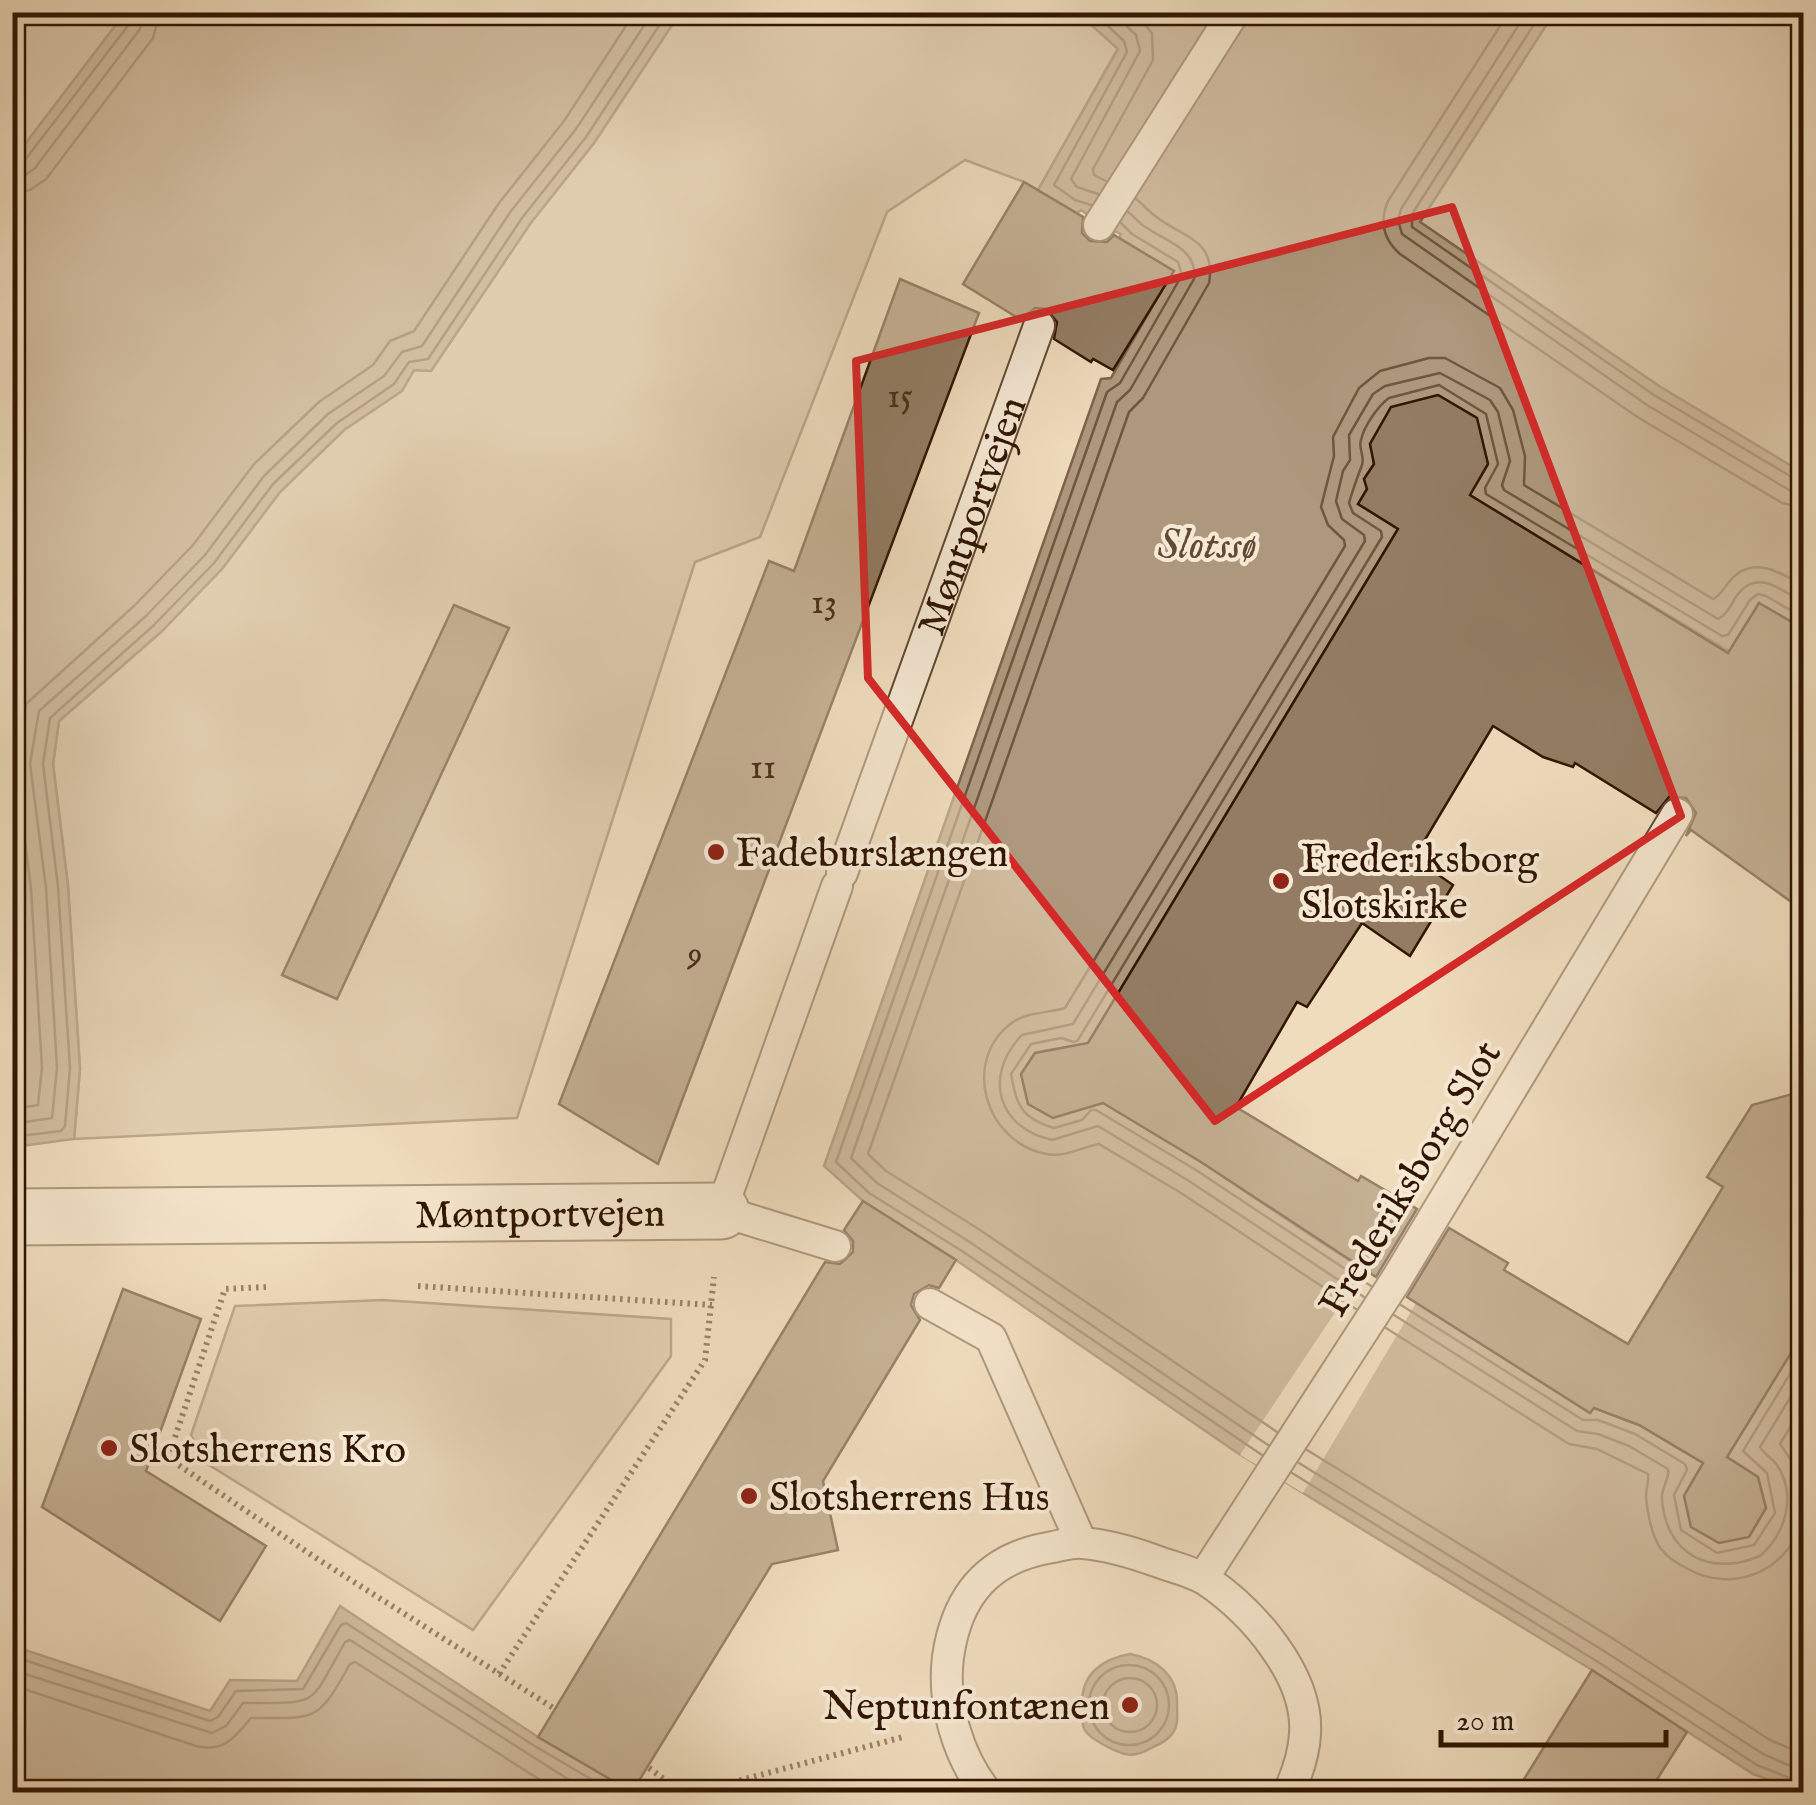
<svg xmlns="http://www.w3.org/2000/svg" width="1816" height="1805" font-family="'IM FELL English',serif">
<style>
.green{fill:#cfba9d;stroke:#80684f;stroke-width:2.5}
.water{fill:#ae987d;stroke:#7c644b;stroke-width:2.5}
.pier{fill:#efdcbd}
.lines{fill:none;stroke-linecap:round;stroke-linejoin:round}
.shore{stroke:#6f563f;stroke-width:2.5}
.building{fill:#937c63;stroke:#301501;stroke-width:2.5}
.lane-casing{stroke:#604730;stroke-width:34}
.street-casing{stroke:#604730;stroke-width:59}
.path{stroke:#301501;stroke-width:6;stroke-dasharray:2.5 5;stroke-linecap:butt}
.lane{stroke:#f5e8d4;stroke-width:30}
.street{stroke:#f5e8d4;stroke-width:55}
.marked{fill:none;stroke:#d62828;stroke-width:8;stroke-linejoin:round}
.poi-dot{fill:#8f2418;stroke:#f5e8d4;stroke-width:4}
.labels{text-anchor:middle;stroke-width:8;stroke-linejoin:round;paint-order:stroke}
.number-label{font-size:35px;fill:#492f1a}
.street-label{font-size:40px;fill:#301501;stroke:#f5e8d4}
.poi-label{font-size:40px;fill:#301501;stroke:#f5e8d4;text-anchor:start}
.water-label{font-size:42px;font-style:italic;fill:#624933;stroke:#f5e8d4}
</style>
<rect width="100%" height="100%" fill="#efdcbd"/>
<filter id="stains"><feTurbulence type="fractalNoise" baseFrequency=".002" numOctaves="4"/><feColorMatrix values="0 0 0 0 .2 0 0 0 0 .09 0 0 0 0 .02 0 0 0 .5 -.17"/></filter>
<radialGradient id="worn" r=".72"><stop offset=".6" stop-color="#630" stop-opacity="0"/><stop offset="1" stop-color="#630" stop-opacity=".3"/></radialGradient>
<g class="green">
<polygon points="13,12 125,13 13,160 12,13"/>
<polygon points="680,13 1078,13 1118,48 1038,190 1024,182 965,160 887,212 760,537 695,562 517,1118 74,1139 80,1069 68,886 53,764 59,721 161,632 222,569 280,492 344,430 402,391 414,370 431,371 530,224 594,143"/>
<polygon points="1554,13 1803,13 1803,473 1659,386 1420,222"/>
<polygon points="383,1300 671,1319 671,1356 473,1630 206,1463 191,1435 235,1306"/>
</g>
<g class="water">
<polygon points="125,13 680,13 594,143 530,224 431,371 414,370 402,391 344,430 280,492 222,569 161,632 59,721 53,764 68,886 80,1069 74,1139 13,1147 13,160"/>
<polygon points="1078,13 1554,13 1420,222 1659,386 1803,473 1803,629 1730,652 1469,495 1488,464 1476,417 1438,395 1391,407 1370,444 1374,464 1364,479 1367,489 1358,504 1398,529 1080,1056 1062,1048 1035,1053 1021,1074 1028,1104 1053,1118 1089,1094 1201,1162 1322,1243 1453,1325 1594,1408 1639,1425 1703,1463 1684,1496 1691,1527 1719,1543 1749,1537 1766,1508 1758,1477 1727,1457 1803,1332 1803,1792 1753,1774 1592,1670 1236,1452 956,1260 863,1201 824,1166 1101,379 1111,378 1173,271 1119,238 1121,234 1115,231 1113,234 1085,218 1087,214 1081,210 1077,213 1038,190 1118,49"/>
<polygon points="340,1606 538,1737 632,1792 171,1792 135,1789 122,1792 13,1792 13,1646 210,1711 230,1680 297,1681"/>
<path d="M1130,1654C1157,1659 1178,1676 1177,1704C1177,1715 1179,1725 1172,1734C1168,1740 1160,1744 1153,1747C1133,1759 1124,1756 1104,1745C1080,1732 1082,1728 1082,1703C1082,1674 1102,1659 1130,1654Z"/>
</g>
<polygon class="pier" points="1366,1266 1419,1298 1303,1493 1240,1455"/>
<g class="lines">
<g class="shore">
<path d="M1509,12L1388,201C1379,222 1383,239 1400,254L1639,418L1782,503L1804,508"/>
<polyline points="1527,12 1401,209 1398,220 1402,234 1647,405 1789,490 1804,493"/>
<polyline points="1542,12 1412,214 1412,227 1654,395 1795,479 1804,480"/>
<polyline points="12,165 25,160 130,23 132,12"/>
<polyline points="12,178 24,176 35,168 140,29 145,12"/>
<polyline points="1106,181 1094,175 1093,169 1153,60 1152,33 1134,12"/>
<polyline points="12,193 30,190 46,179 153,38 160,12"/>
<polyline points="1098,194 1077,187 1071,179 1140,51 1136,35 1112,12"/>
<path d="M1136,199C1143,204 1147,210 1154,215C1180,237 1217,238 1209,283L1143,398L1129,412L868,1154L886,1171L977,1228L1277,1432"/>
<polyline points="1091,205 1075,200 1054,185 1127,52 1124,41 1093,12"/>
<path d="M1128,212C1135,217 1139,224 1147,228C1167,242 1198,249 1194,279L1130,390L1117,402L851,1158L877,1183L968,1241L1268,1445"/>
<polyline points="1121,223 1132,234 1178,262 1182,275 1120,383 1107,392 836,1162 869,1193 962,1251 1262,1455"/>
<polyline points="12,1109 38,1105 42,1068 31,889 15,764 26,704 135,605 193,545 254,464 319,402 373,365 390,341 414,331 499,203 564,121 635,12"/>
<polyline points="12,1124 52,1118 57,1068 46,888 30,764 39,711 146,616 205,555 264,476 328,414 384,376 402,352 422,346 511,211 576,129 653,12"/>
<polyline points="12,1137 61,1131 65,1126 70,1068 58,887 43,764 50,718 154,625 214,563 273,484 337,423 394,384 409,362 428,359 522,218 586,137 668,12"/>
<path d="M1371,1286L1196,1170L1096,1110H1091L1082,1120L1054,1128C1021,1118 1017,1106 1011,1074L1031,1044L1061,1038L1074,1042L1078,1040L1382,537L1381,531L1353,513L1349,503C1353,489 1357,478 1362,465C1365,456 1358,448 1361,440C1364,426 1378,406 1389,398L1439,385L1486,414L1498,464L1485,488L1486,494L1722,636L1728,635L1750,600L1758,594L1766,596L1804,618"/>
<path d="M1364,1297L1189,1181L1098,1126L1052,1140C997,1128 983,1075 1022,1035L1073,1024L1365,541L1364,535L1342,519L1336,501L1343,471L1350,460L1349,435L1373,394L1385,386L1440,373L1490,400L1498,412L1510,461L1502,485L1504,490L1718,619C1728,614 1731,604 1738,594C1757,568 1783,591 1804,603"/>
<polyline points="1401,1305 1583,1420 1598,1420 1635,1434 1685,1464 1687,1470 1674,1495 1681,1530 1717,1553 1754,1545 1775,1513 1767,1473 1743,1451 1804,1351"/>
<path d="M1356,1309L1181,1193L1099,1144C1082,1147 1064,1158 1046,1154C985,1142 960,1060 1013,1022C1028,1012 1049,1013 1065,1008L1345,546L1344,540L1328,525L1321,507L1334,456L1333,437L1359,388L1380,371L1429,358H1445L1500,388L1513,410L1525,456L1524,485L1713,599C1721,595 1723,589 1729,582C1751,554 1780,572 1804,586"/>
<path d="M1394,1315L1577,1431L1598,1434L1629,1446L1668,1469C1670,1479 1661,1487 1662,1499C1666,1555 1710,1577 1760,1556C1786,1533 1797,1495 1777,1465C1772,1458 1764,1454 1760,1447L1804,1375"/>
<path d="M1386,1328L1569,1444L1597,1449L1648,1474C1649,1482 1646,1488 1646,1497C1647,1512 1652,1537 1661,1549C1668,1558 1677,1563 1686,1568C1736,1597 1797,1567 1804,1509"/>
<polyline points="1804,1404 1780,1444 1793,1463 1804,1507"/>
<polyline points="1307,1450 1612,1638 1770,1740 1804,1754"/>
<polyline points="1299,1463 1604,1651 1763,1754 1804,1772"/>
<polyline points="1292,1473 1598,1662 1757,1765 1792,1779 1798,1792"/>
<polyline points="12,1656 210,1721 218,1717 236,1691 303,1689 341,1625 346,1623 533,1745 613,1792"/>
<circle cx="1129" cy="1705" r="40"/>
<path d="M12,1670L212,1733L226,1726L243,1703C320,1702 307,1710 345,1642L350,1640L588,1792"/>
<circle cx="1130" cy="1705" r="27"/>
<path d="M12,1685L196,1746C224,1753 235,1737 251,1718C317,1718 317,1723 350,1664L355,1662L559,1792"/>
</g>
</g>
<g class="building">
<polygon points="1024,182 1083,217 1082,233 1090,241 1107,242 1114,235 1174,271 1113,370 1093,359 1091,362 1054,339 1057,322 1046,309 1035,308 1021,320 963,284"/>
<polygon points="900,279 979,313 658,1164 559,1104 769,561 794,571"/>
<polygon points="1438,395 1477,418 1488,464 1470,495 1728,653 1759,603 1804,629 1804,911 1691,830 1686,836 1696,813 1686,798 1669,797 1656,813 1575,763 1573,767 1543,757 1493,726 1414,858 1453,885 1410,956 1362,923 1307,1007 1297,1002 1236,1107 1358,1181 1361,1176 1417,1209 1376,1277 1201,1162 1103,1103 1053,1118 1028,1104 1021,1074 1035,1053 1088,1043 1398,529 1358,504 1367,489 1364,479 1374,464 1370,444 1391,407"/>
<polygon points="454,605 509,628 337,999 282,975"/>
<polygon points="1804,1091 1804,1332 1727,1457 1758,1477 1766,1508 1749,1537 1719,1543 1691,1527 1684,1496 1703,1463 1639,1425 1594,1408 1590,1413 1407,1297 1449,1228 1508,1263 1504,1270 1628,1344 1723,1187 1707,1177 1752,1105"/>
<polygon points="863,1201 956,1260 939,1288 929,1285 914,1294 911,1305 920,1320 823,1481 838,1550 772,1564 632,1792 538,1737 825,1262 840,1264 853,1252 853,1241 844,1230"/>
<polygon points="123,1289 201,1319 146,1471 266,1546 220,1621 42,1507"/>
<polygon points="1592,1670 1687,1732 1649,1792 1516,1792"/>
</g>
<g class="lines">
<defs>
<g id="lane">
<polyline points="1099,225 1234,12"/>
<path id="s1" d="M842,873L1039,326"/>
<polyline points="835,1246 721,1211 837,886"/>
<polyline points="930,1304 991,1338 1081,1542"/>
<polyline points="1203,1578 1396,1280 1677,814"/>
<path d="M986,1792C958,1756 942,1704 948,1657C957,1594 989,1557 1053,1547C1062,1545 1073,1542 1083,1543C1107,1545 1134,1553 1156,1561C1172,1567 1192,1571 1206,1580C1252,1611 1309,1675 1305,1734C1304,1754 1297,1774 1289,1792"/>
</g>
<g id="street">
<path id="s2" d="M12,1217L721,1211"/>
</g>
</defs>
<use href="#lane" class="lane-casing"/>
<use href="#street" class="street-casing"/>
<g class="path">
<polyline points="418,1286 712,1305"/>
<polyline points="266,1287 225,1289 168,1458 316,1558 555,1709"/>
<polyline points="12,1318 17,1284"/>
<polyline points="499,1674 705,1360 714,1277"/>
<polyline points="649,1768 681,1792"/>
<polyline points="696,1792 903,1737"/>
</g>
<use href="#lane" class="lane"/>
<use href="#street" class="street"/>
</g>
<path d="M0 0H1816V1805H0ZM1452,207L1681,816L1215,1121L868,678L856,361Z" fill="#efdcbd" fill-opacity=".55" fill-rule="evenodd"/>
<path class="marked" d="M1452,207L1681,816L1215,1121L868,678L856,361Z"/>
<g class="poi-dot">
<circle cx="716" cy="852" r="10"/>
<circle cx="1281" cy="881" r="10"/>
<circle cx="109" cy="1448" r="10"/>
<circle cx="749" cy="1496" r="10"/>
<circle cx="1130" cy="1705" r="10"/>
</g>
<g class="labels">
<g class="number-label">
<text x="900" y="407">15</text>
<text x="824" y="613">13</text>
<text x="763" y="778">11</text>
<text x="695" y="965">9</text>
</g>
<g class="street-label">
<text dy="14" stroke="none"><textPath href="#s1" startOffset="380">Møntportvejen</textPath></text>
<text transform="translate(1409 1178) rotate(-59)" y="14">Frederiksborg Slot</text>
<text dy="14" stroke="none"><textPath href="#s2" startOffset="528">Møntportvejen</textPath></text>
</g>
<g class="poi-label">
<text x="736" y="866">Fadeburslængen</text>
<text x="1301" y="872">Frederiksborg<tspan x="1301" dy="46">Slotskirke</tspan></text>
<text x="129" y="1462">Slotsherrens Kro</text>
<text x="769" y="1510">Slotsherrens Hus</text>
<text x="1110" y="1719" text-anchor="end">Neptunfontænen</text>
</g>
<g class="water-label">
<text x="1207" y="558">Slotssø</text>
</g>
</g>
<rect width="1816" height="1805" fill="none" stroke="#efdcbd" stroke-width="50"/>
<rect x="15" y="15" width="1786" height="1775" fill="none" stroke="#301501" stroke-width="5"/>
<rect x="25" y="25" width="1766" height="1755" fill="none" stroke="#301501" stroke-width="2.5"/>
<path d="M1441 1730v15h225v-15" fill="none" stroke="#301501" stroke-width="5"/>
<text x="1456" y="1730" font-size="30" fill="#301501" stroke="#f5e8d4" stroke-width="8" paint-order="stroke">20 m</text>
<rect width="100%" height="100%" filter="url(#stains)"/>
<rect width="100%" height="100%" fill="url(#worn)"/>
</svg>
